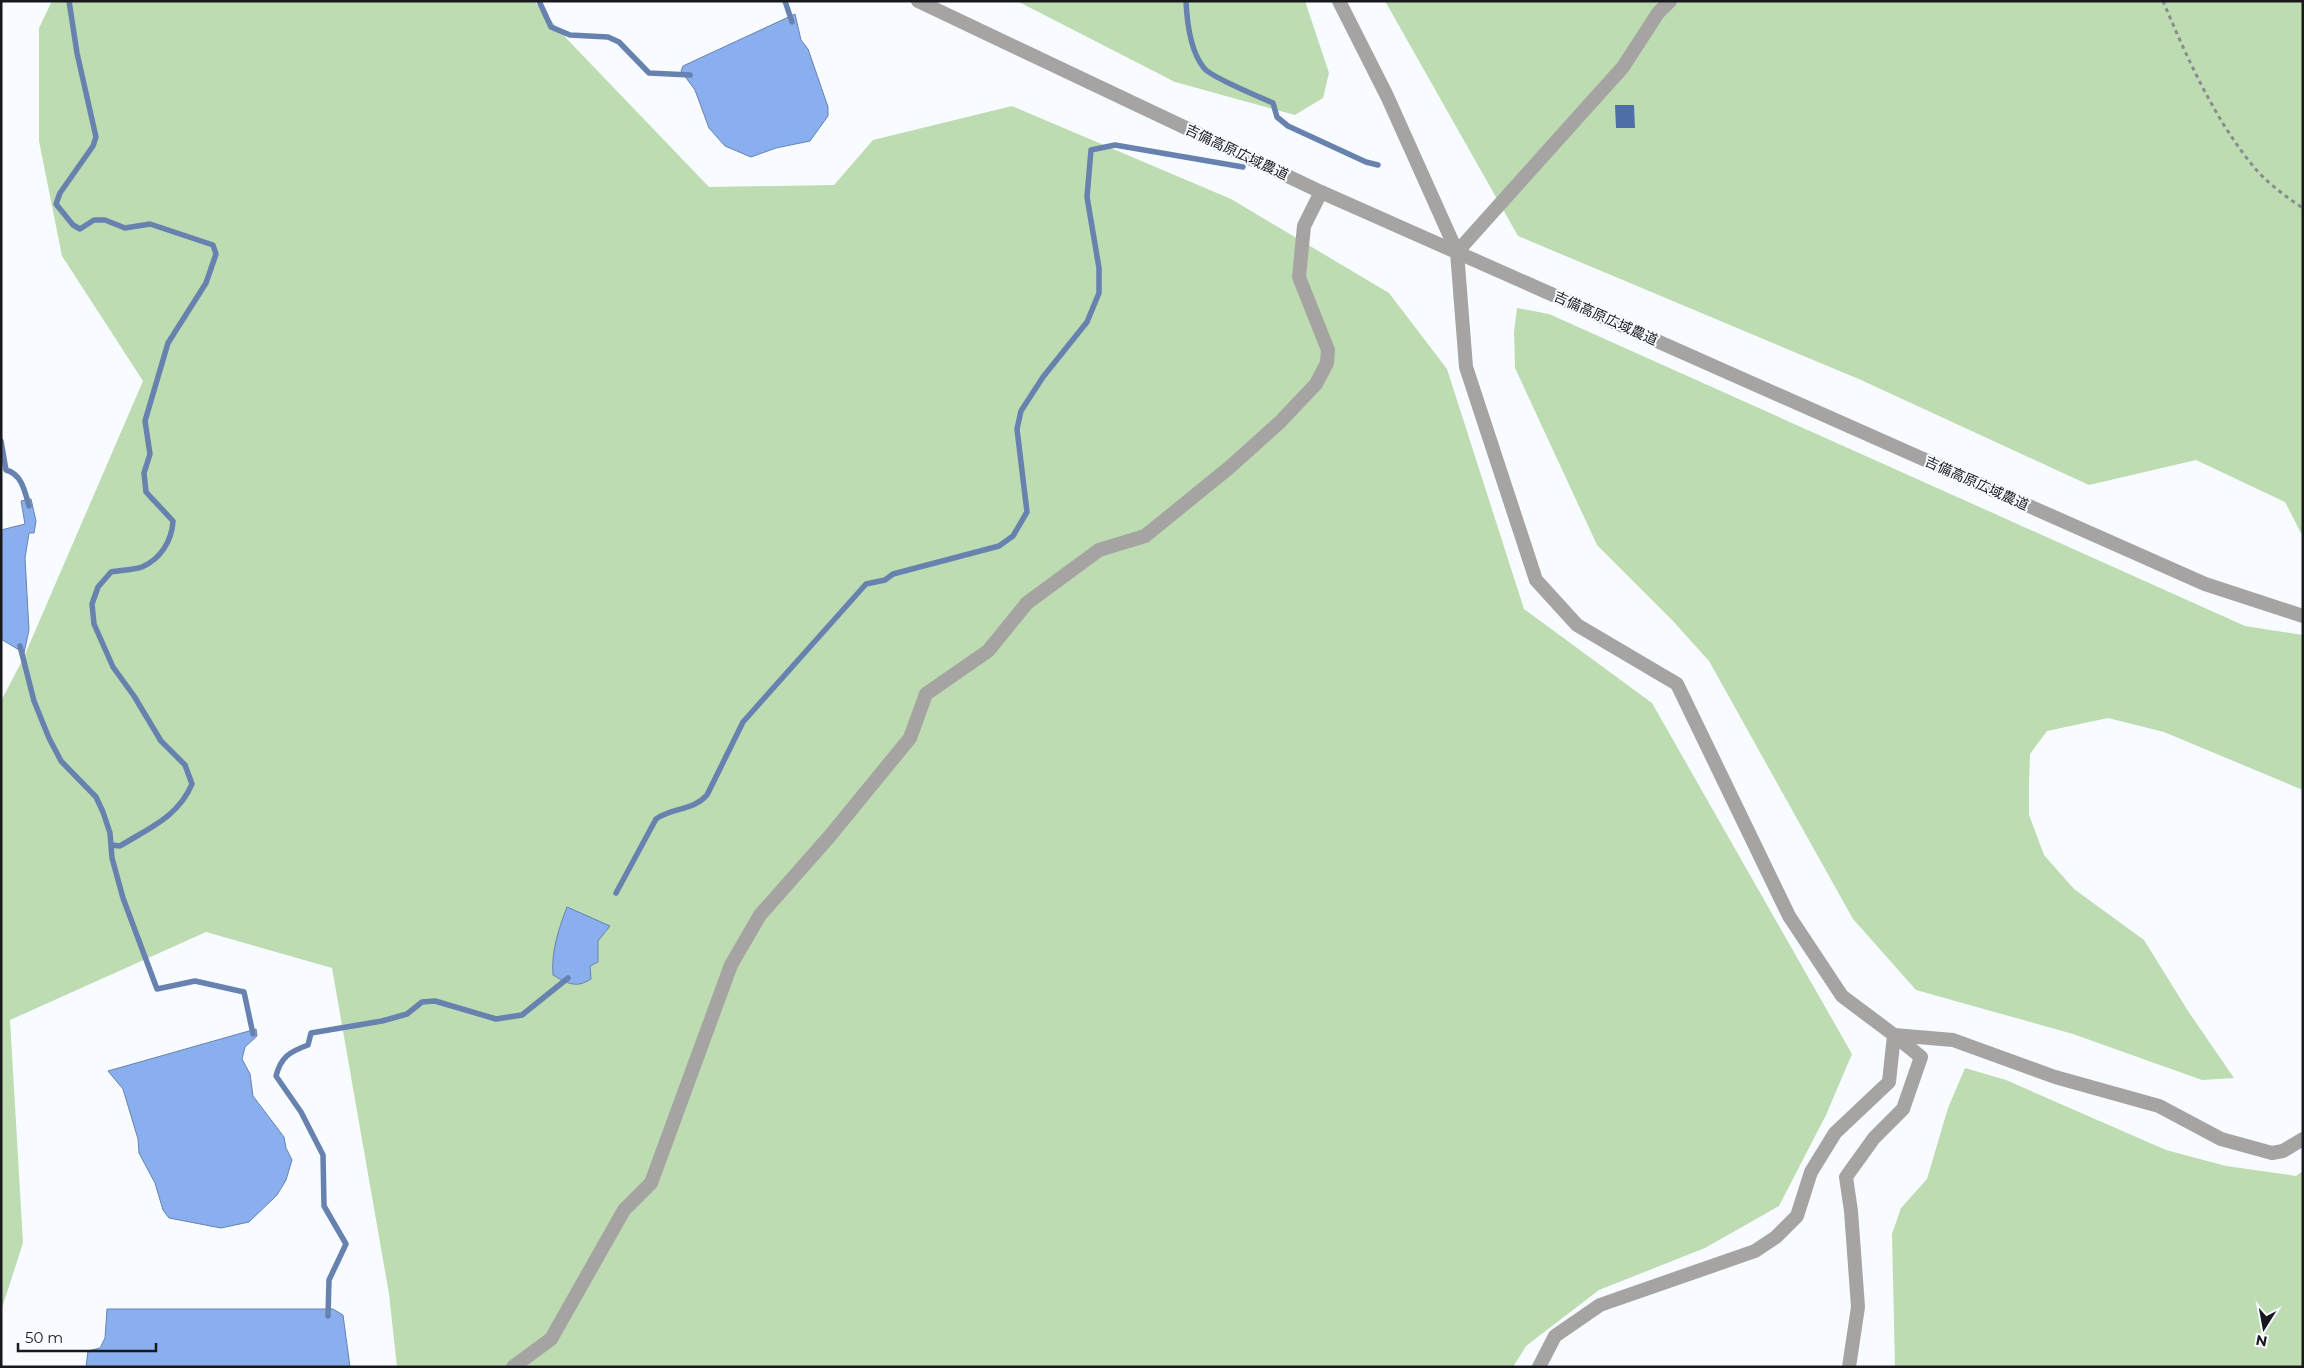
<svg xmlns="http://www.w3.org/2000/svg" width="2304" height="1368" font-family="Montserrat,'Noto Sans JP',sans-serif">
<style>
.green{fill:#bddcb2}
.water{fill:#8aafee;stroke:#6882af}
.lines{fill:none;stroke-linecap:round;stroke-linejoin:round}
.stream{stroke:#6882af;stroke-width:5.5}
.building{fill:#4e6fa9}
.path{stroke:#8a8c90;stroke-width:3;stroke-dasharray:4 4;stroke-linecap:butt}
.minor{stroke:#a6a3a3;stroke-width:14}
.tertiary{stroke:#a6a3a3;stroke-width:14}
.labels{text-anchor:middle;stroke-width:4;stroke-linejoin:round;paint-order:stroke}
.street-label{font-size:14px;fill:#18191c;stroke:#f8fbff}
</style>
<rect width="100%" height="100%" fill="#f8fbff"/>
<g class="green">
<polygon points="52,1 534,1 567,39 709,187 834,185 873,140 1012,106 1231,199 1389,293 1447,369 1524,609 1652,703 1852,1054 1826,1115 1779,1206 1705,1248 1599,1290 1526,1346 1513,1367 397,1367 389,1294 332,968 206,932 10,1020 23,1243 1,1311 1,701 23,659 143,381 62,256 39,141 39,28"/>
<polygon points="1017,1 1305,1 1329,73 1323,98 1295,115 1175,82"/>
<polygon points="1385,1 2303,1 2303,537 2285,502 2196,460 2089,485 1861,380 1518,236"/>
<polygon points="1517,308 1549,314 2245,626 2303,635 2303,790 2164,732 2108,718 2047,731 2030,754 2029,783 2029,815 2044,855 2074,889 2144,940 2188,1011 2234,1078 2202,1080 2073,1034 1916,990 1853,919 1709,661 1672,620 1597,545 1515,368 1514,332"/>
<polygon points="1965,1068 2006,1080 2166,1150 2226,1166 2296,1176 2303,1171 2303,1367 1895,1367 1892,1234 1901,1208 1927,1179 1948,1108"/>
</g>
<g class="water">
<polygon points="795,14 801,40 808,49 828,107 828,116 810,141 776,148 751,157 725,146 709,128 695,90 681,71 683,66"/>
<polygon points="31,499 36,521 34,533 29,533 25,558 29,630 24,653 1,639 1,530 25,524 21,501"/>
<path d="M567,907L610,926L598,941V962L590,966L591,979C576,989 567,983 553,975C551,951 559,928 567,907Z"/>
<polygon points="256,1029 257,1036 245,1047 242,1059 250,1074 253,1096 284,1137 286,1148 292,1160 286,1180 277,1195 249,1222 221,1228 169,1218 163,1210 155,1183 139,1153 138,1139 123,1089 108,1071"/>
<polygon points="107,1309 333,1309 343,1315 350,1367 86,1367 88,1351 100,1348 105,1338"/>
</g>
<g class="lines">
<g class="stream">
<path d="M69,1L77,53L96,137L93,146L60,193L56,204L73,225L80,229L94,220H105L125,228L150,224L213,245L216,254L206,283L168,343L145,421L150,454L144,473L146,492L173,521C172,540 161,559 142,567C134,570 121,570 111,572L98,587L92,604L94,624L113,667L134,696L161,741L185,765L192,784C178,817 149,828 120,846L112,845"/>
<polyline points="539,1 551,27 570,35 608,37 619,42 649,73 690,75"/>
<polyline points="785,1 792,22"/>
<path d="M1186,1C1187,23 1190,51 1204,68C1210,77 1260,97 1273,103L1277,117L1288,126L1366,162L1378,165"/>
<path d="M1,441L6,470C22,474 25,492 29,506"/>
<polyline points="20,646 34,701 49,738 61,761 96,797 103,812 110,833 112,858 123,898 157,989 195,981 244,992 253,1034"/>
<path d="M616,893L656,819C673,807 693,811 707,795L743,722L866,584L885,580L893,574L999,546L1013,536L1027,512L1017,429L1021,411L1043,377L1087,322L1099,293V268L1087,197L1091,150L1115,145L1243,167"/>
<path d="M328,1316L329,1280L346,1244L324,1206L323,1155L301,1112L276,1076C281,1057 289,1052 308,1045L311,1033L382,1021L407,1014L422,1002L435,1001L496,1019L522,1015L568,978"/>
</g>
</g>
<polygon class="building" points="1615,105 1634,105 1635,128 1616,128"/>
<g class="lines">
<path class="path" d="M2163,1C2187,58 2214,118 2253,166C2266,182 2286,197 2303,208"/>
<g class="minor">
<polyline points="1894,1035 1953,1040 2055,1077 2159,1106 2221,1139 2272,1153 2283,1151 2303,1139"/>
<polyline points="513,1367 551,1339 624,1210 651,1183 731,965 760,915 829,837 910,738 926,694 988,651 1027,603 1099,550 1145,536 1230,467 1280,422 1316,384 1327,363 1328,350 1299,277 1304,226 1321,192"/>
<polyline points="1539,1367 1555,1336 1600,1305 1755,1251 1776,1237 1797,1216 1811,1172 1835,1133 1889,1082 1894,1035 1842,996 1789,916 1677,684 1577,625 1536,580 1466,367 1457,252 1623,67 1658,13 1670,1"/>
<polyline points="1849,1367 1858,1307 1851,1211 1846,1177 1874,1138 1903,1109 1921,1057 1894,1035"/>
</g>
<g class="tertiary">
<polyline points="918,1 1321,192 2205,584 2303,616"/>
<polyline points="1339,1 1387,96 1457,252"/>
</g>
</g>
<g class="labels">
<g class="street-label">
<text transform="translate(1237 152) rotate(25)" y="5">吉備高原広域農道</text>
<text transform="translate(1606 318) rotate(24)" y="5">吉備高原広域農道</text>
<text transform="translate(1977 483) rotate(24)" y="5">吉備高原広域農道</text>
</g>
</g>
<rect width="2304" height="1368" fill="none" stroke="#18191c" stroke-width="5"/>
<g transform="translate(2264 1328) rotate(191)" stroke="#f8fbff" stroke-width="4" paint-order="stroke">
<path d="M0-4L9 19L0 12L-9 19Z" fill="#18191c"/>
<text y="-8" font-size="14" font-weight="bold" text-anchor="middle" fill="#18191c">N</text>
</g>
<path d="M18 1343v8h138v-8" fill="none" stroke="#18191c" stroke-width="2.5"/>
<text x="25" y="1343" font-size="15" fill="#18191c" stroke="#f8fbff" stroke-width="4" paint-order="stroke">50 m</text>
</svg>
